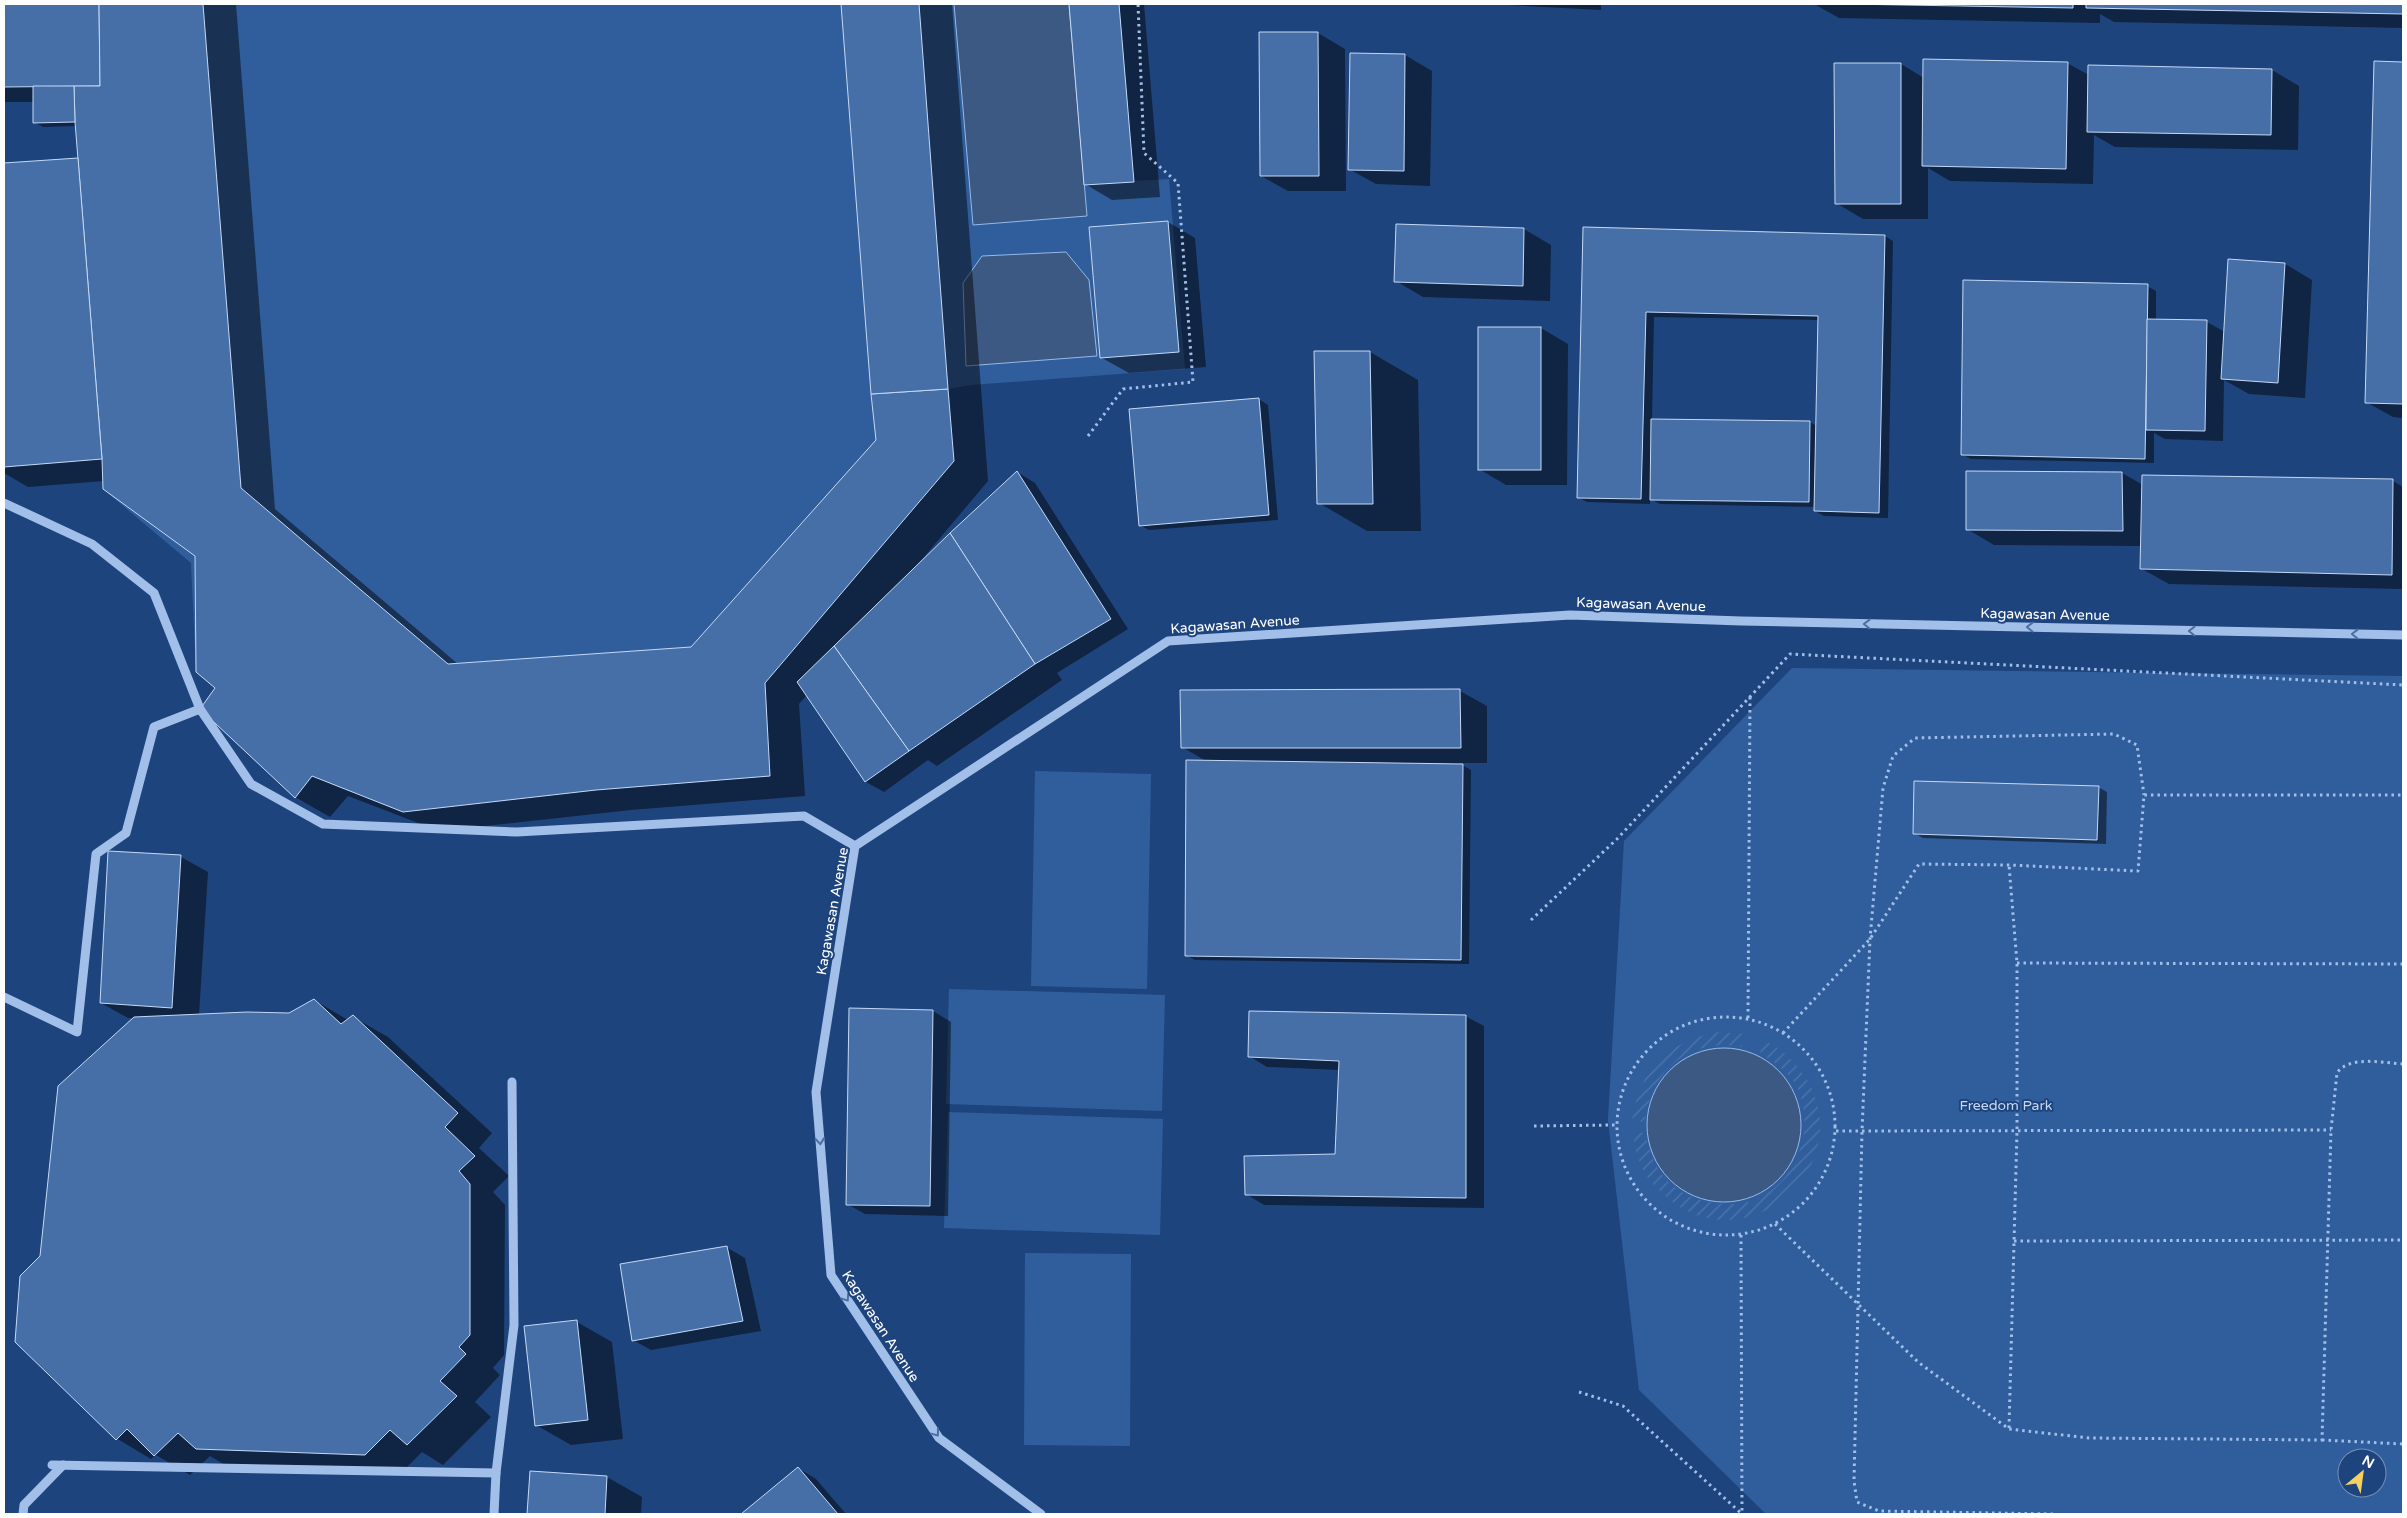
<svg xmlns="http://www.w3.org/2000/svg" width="2407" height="1518" font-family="'Varela Round',sans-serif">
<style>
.green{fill:#305e9c;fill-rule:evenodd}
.garden{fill:url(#garden-furrows)}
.water{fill:#3c5983;stroke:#94b9ea}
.shadow{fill:#0007;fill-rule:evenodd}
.building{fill:#466fa8;stroke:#c5d9f6}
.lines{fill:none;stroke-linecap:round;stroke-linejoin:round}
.path{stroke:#a1bfe8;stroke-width:3;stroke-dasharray:2.5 4;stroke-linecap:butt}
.minor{stroke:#a1bfe8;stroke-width:9}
.oneway{stroke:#4c6fa3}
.labels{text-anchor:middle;stroke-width:4;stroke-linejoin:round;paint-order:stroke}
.street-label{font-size:14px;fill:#fff;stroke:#1e447e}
.park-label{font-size:14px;fill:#c5d9f6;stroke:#1e447e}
</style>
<defs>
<pattern id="garden-furrows" width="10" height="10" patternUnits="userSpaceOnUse" patternTransform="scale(1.25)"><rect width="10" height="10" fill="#305e9c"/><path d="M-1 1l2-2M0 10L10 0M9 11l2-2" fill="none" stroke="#4f76ab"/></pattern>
</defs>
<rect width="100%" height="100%" fill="#1e447e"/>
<g class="green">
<polygon points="4,4 1119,4 1134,181 1169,179 1185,369 971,385 948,389 954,461 765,683 770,776 596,790 403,812 313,777 295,798 200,709 215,688 196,672 191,563 103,489 102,459 73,86 4,87"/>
<path d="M1792,668L2403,676V1514H1766L1639,1390L1608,1120L1624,841ZM2347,1458H2377V1488H2347Z"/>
<polygon points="1035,771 1151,774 1147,989 1031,986"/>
<polygon points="949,989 1165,995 1162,1111 946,1104"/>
<polygon points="948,1112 1163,1119 1160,1235 944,1228"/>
<polygon points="1025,1253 1131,1254 1130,1446 1024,1445"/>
</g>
<g class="garden">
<path d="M1718,1032L1746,1034L1741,1047C1689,1037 1650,1071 1645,1122L1632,1121C1639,1069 1668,1042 1718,1032Z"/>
<path d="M1764,1041C1784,1048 1800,1067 1810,1085C1854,1172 1746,1261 1670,1200C1661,1192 1652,1185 1646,1175C1638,1162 1635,1147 1632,1132L1645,1133C1653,1173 1674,1198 1716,1203C1728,1205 1743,1205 1754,1200C1796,1184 1816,1130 1798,1089C1790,1072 1775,1063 1760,1053Z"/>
</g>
<g class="water">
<polygon points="954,4 1069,4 1087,216 973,225"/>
<polygon points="1066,252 1089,280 1097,356 966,366 963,283 982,256"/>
<circle cx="1724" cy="1125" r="77"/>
</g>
<g class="shadow">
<polygon points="4,4 236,4 275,509 458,664 692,648 877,440 843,4 952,4 988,481 919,563 920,564 1017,472 1035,483 1128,629 1057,673 1062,680 937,766 928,760 884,792 866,782 807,695 799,704 805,796 631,810 439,831 348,796 330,817 295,797 217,688 196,555 104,481 28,487 4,473 4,165 79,159 77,126 43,127 34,122 34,102 4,102"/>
<polygon points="1070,4 1144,4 1160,197 1112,200 1085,184"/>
<polygon points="1489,4 1601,4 1601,10"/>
<polygon points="1814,4 2403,4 2403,28 2114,22 2100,14 2100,23 1839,18"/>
<polygon points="1318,33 1345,49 1346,191 1288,191 1261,176"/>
<polygon points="1405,55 1432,71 1430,186 1376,184 1349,169"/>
<polygon points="2067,63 2089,75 2272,70 2299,86 2298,150 2115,147 2094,135 2093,184 1950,181 1928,168 1928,219 1863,219 1836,203 1901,64 1924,78"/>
<polygon points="2375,63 2403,64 2403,418 2393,417 2366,402"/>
<polygon points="1168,222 1195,238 1206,367 1129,373 1102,358"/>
<path d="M1584,228L1885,236L1893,241L1888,518L1824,516L1815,511V507L1660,504L1650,499V504L1587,502L1578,497ZM1654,317L1819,320L1817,426L1810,422L1652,420Z"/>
<polygon points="1524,229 1551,245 1550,301 1423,297 1396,281"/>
<polygon points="2229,261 2285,264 2312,280 2305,398 2249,394 2224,380 2223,441 2165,439 2154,433 2154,463 1971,459 1962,454 2147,286 2156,291 2156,321 2207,322 2225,332"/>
<polygon points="1541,328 1568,344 1567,485 1506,485 1479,469"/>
<polygon points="1370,352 1418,380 1421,531 1367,531 1319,503"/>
<polygon points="1259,399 1268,405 1278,520 1149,530 1140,525"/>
<polygon points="2122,473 2143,485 2393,481 2403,487 2403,589 2169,584 2142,569 2142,546 1994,545 1967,529"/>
<polygon points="1460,691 1487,706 1487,763 1459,763 1471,770 1469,964 1195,960 1186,955 1206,761 1182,747"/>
<polygon points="2098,787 2107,792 2106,844 1923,838 1914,833"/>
<polygon points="181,857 208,872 199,1015 289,1015 314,1000 348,1020 353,1017 388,1037 492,1133 479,1148 509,1176 493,1192 505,1205 504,1355 493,1368 500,1375 475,1402 491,1417 443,1465 422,1452 400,1474 232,1469 210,1456 190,1475 156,1455 151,1459 116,1438 41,1256 134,1018 128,1018 101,1003"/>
<polygon points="933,1011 951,1022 948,1216 865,1214 847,1204"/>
<polygon points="1465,1016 1484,1026 1484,1208 1264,1205 1246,1194 1336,1156 1340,1070 1267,1067 1249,1056"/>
<polygon points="726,1247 745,1258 761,1331 651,1350 633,1340"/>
<polygon points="577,1322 612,1342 623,1439 571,1445 536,1425"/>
<polygon points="798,1468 816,1479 846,1514 743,1514"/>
<polygon points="531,1472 607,1477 642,1497 641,1514 528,1514"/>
</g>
<g class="building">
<polygon points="4,4 99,4 100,86 4,87"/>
<polygon points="99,4 203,4 241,488 448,664 691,647 876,440 871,394 948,389 954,461 765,683 770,776 596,790 403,812 312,776 295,798 200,709 215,688 196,672 195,556 103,489 102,459 75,122 74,86 100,86"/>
<polygon points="841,4 919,4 948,389 871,394"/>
<polygon points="1069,4 1119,4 1134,182 1084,185"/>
<polygon points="1848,4 2073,4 2073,8"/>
<polygon points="2086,4 2403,4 2403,14 2086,8"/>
<polygon points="1259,32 1318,32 1319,176 1260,176"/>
<polygon points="1350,53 1405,54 1404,171 1348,170"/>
<polygon points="1923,59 2068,62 2066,169 1922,166"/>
<polygon points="2374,61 2403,62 2403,404 2365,403"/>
<polygon points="1834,63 1901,63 1901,204 1835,204"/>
<polygon points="2088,65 2272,69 2271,135 2087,132"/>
<polygon points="33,86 74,86 75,122 33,123"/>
<polygon points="78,158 102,459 4,467 4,163"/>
<polygon points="1168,221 1179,352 1100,358 1089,227"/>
<polygon points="1396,224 1524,228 1523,286 1394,282"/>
<polygon points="1583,227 1885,235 1879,513 1814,511 1818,316 1646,312 1641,499 1577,498"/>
<polygon points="2228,259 2285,263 2278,383 2221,379"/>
<polygon points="1963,280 2148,284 2145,459 1961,455"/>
<polygon points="2147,319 2207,320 2205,431 2146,430"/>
<rect x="1478" y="327" width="63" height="143"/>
<polygon points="1314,351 1370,351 1373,504 1317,504"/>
<polygon points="1259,398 1269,515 1139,526 1129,409"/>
<polygon points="1651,419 1810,421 1809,502 1650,500"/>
<polygon points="1017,471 1111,619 1035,664 950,533"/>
<polygon points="1966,471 2122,472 2123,531 1966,530"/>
<polygon points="2142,475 2393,479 2392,575 2140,569"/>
<polygon points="950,533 1035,664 909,751 834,646"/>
<polygon points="834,646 909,751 865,782 797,682"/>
<polygon points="1460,689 1461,748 1181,748 1180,690"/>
<polygon points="1186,760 1463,764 1461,960 1185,956"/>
<polygon points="1914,781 2099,786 2097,840 1913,834"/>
<polygon points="108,851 181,855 172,1008 100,1003"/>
<polygon points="314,999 341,1024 353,1015 458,1113 445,1127 475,1156 459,1171 470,1184 470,1335 459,1347 466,1354 440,1381 457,1396 407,1445 390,1430 365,1455 196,1449 178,1433 154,1456 127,1429 116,1440 15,1342 20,1276 40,1256 58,1086 134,1017 247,1012 289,1013"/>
<polygon points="849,1008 933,1010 930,1206 846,1205"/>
<polygon points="1249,1011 1466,1015 1466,1198 1245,1195 1244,1156 1335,1154 1339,1061 1248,1057"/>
<polygon points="727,1246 743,1321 632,1341 620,1264"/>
<polygon points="577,1320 588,1420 535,1426 524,1326"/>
<polygon points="798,1467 838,1514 741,1514"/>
<polygon points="530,1471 607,1476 605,1514 527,1514"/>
</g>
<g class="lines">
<g class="path">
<polyline points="1088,436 1123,389 1193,382 1178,183 1144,153 1138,4"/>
<polyline points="1531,920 1617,839 1790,654 2403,685"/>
<polyline points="2017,963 2403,964"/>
<circle cx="1726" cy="1126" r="109"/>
<polyline points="1748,1018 1750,697"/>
<polyline points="1783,1033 1870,939 1919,864 2009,865 2138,871 2144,795 2403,795"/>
<polyline points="1534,1126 1615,1125"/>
<polyline points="1836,1131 2331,1130"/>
<path d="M1775,1224L1918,1362L2009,1429L2089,1438L2322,1440L2331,1130L2337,1073C2349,1055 2384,1063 2403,1064"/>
<polyline points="1741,1235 1742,1514"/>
<polyline points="2014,1241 2403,1240"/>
<polyline points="1579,1392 1623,1406 1742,1514"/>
<polyline points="2009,1428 2017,1131 2017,963 2009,865"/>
<polyline points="2322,1440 2403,1444"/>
<polyline points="2053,1514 1879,1511 1857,1502 1854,1481 1862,1131 1870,939 1883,788 1893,756 1915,738 2114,734 2137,745 2144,795"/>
</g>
<g class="minor">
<polyline points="4,503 92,544 154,593 200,709 251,784 323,824 517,832 804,816 855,846"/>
<polyline points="4,997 77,1032 96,854 126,833 154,727 200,709"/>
<polyline points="52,1465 496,1473"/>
<polyline points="23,1514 24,1505 63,1465"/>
<polyline points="494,1514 496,1473 514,1325 512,1082"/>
<polyline points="1041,1514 939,1438 831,1275 816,1092 855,846 1168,641 1570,615 1741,621 2403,635"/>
</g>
</g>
<defs><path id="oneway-chevron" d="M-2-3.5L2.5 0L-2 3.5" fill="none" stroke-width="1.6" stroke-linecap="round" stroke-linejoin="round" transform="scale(1.25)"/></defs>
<g class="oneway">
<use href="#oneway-chevron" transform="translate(1867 624) rotate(-179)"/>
<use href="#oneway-chevron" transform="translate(2030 627) rotate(-179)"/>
<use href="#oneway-chevron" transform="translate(2192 631) rotate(-179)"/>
<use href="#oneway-chevron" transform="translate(2355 634) rotate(-179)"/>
<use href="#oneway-chevron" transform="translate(820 1141) rotate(85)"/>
<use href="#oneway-chevron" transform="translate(846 1298) rotate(56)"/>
<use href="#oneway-chevron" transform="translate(936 1433) rotate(53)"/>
</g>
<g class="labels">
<g class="street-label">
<text transform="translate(1641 604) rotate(2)" y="5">Kagawasan Avenue</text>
<text transform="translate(2045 614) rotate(1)" y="5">Kagawasan Avenue</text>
<text transform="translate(1235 624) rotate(-4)" y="5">Kagawasan Avenue</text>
<text transform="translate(832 911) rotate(-80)" y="5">Kagawasan Avenue</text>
<text transform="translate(881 1326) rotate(57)" y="5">Kagawasan Avenue</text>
</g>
<g class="park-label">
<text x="2006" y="1110">Freedom Park</text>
</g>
</g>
<rect width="2407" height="1518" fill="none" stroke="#ffffff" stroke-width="10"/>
<g transform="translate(2362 1473) rotate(29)"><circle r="24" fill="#1e447e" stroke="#788fb2"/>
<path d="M0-4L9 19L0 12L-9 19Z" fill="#f7d160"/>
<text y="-8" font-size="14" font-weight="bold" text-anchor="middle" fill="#ffffff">N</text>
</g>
</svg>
